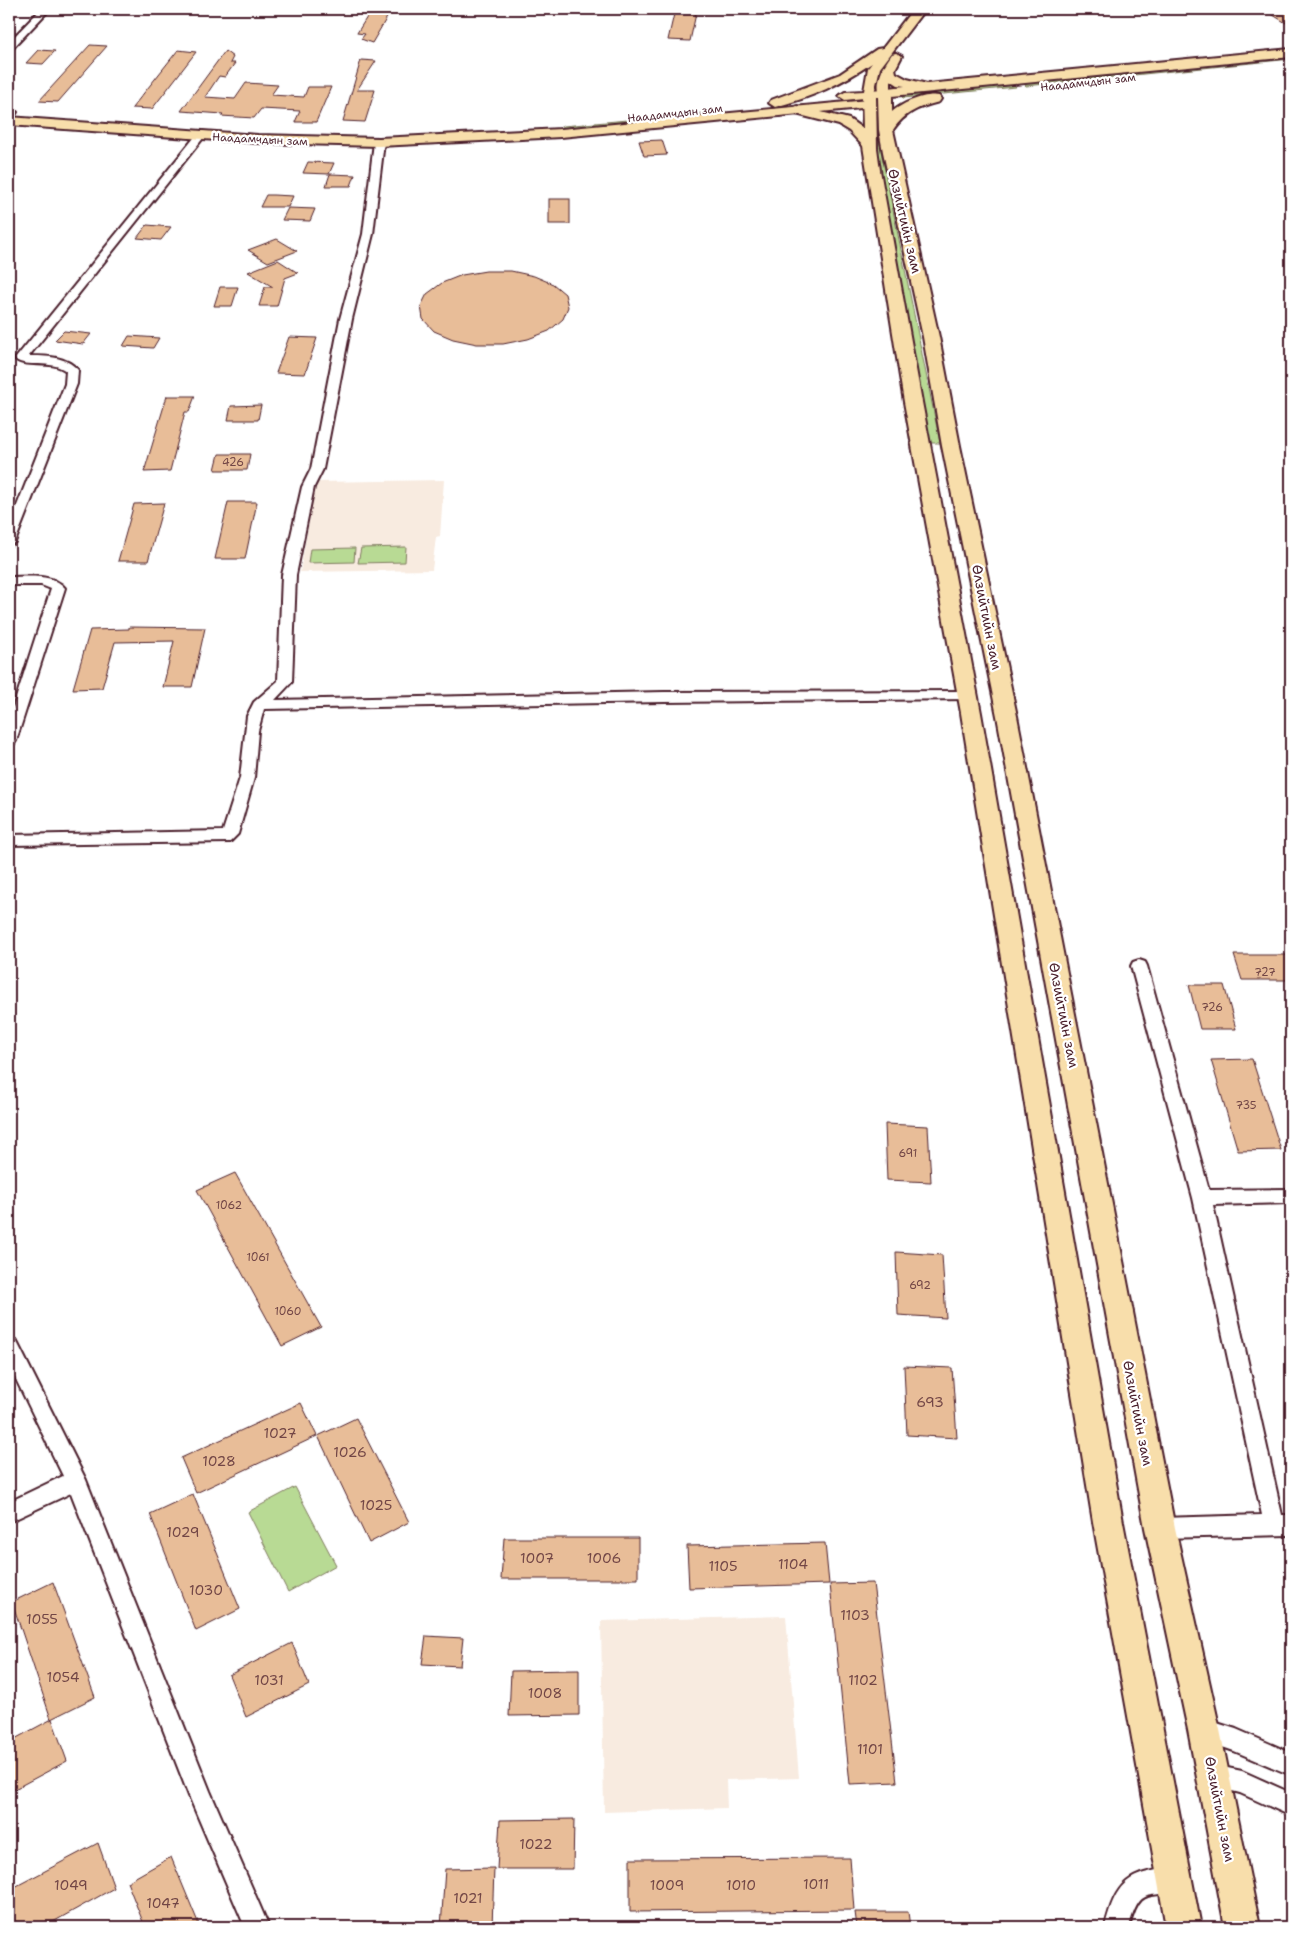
<svg xmlns="http://www.w3.org/2000/svg" width="1300" height="1936" font-family="'Shantell Sans',sans-serif">
<style>
.built{fill:#f8ebe0}
.green{fill:#b8da94;stroke:#817c60}
.building{fill:#e8bd98;stroke:#4a1f2b}
.lines{fill:none;stroke-linecap:round;stroke-linejoin:round}
.minor-casing{stroke:#4a1f2b;stroke-width:4}
.major-casing{stroke:#4a1f2b;stroke-width:4}
.highway-casing{stroke:#4a1f2b;stroke-width:4}
.minor{fill:#fff;fill-rule:evenodd}
.major{fill:#f8deab;fill-rule:evenodd}
.highway{fill:#f8deab;fill-rule:evenodd}
.labels{text-anchor:middle;stroke-width:4.5;stroke-linejoin:round;paint-order:stroke}
.far-street-label{font-size:11px;fill:#4a1f2b;stroke:#fff}
.number-label{font-size:11px;fill:#724646}
.street-label{font-size:14px;fill:#4a1f2b;stroke:#fff}
.near-number-label{font-size:14px;fill:#724646}
</style>
<rect width="100%" height="100%" fill="#fff"/>
<filter id="ink" filterUnits="userSpaceOnUse"><feTurbulence type="fractalNoise" baseFrequency=".02" numOctaves="2"/><feDisplacementMap in="SourceGraphic" scale="10" xChannelSelector="R" yChannelSelector="G"/><feConvolveMatrix kernelMatrix="1 2 1 2 8 2 1 2 1" color-interpolation-filters="sRGB"/></filter>
<g filter="url(#ink)">
<g class="built">
<polygon points="444,480 440,536 436,537 432,570 300,572 316,482"/>
<polygon points="786,1616 799,1778 726,1780 727,1808 604,1812 601,1621"/>
</g>
<g class="green">
<polygon points="1291,56 1291,59 1026,86 1022,82"/>
<polygon points="1012,83 1016,87 903,98 899,94"/>
<polygon points="701,113 702,116 559,128 563,126"/>
<polygon points="876,123 878,136 940,443 928,443 874,135"/>
<polygon points="406,547 405,562 358,563 361,548"/>
<polygon points="355,548 354,562 308,563 310,549"/>
<polygon points="295,1487 336,1565 288,1592 248,1512"/>
</g>
<g class="building">
<polygon points="372,9 387,9 385,12 389,14 372,43 361,39 365,34 357,33"/>
<polygon points="679,9 697,9 690,41 668,40 674,14 677,14"/>
<polygon points="1291,9 1291,26 1268,12"/>
<polygon points="90,45 107,46 58,102 39,101"/>
<polygon points="38,50 55,51 43,64 26,63"/>
<polygon points="178,50 196,52 152,109 132,108"/>
<polygon points="225,51 233,57 230,63 235,63 225,77 219,76 205,97 235,99 246,83 278,85 271,95 304,97 308,87 331,87 316,122 295,122 300,111 261,109 254,118 221,116 223,114 181,111"/>
<polygon points="361,60 376,61 357,90 375,90 365,122 343,121"/>
<polygon points="662,140 667,155 644,156 639,141"/>
<polygon points="308,162 334,163 329,174 303,173"/>
<polygon points="330,174 355,175 351,186 326,186"/>
<polygon points="266,195 273,195 293,196 288,207 260,207"/>
<rect x="549" y="199" width="21" height="25"/>
<polygon points="288,208 315,209 310,221 282,220"/>
<polygon points="147,225 171,227 161,240 137,238"/>
<polygon points="277,239 297,251 268,262 248,250"/>
<polygon points="278,260 298,273 285,278 277,306 259,306 265,287 273,287 248,272"/>
<polygon points="486,271 511,271 534,276 553,284 565,294 568,307 563,319 549,331 528,339 503,344 477,344 453,339 434,331 423,319 421,306 427,294 442,283 462,275"/>
<polygon points="220,287 238,287 232,306 214,306"/>
<polygon points="64,331 91,334 83,344 55,340"/>
<polygon points="129,336 159,338 153,348 123,346"/>
<polygon points="289,337 317,338 305,374 276,373"/>
<polygon points="167,396 195,396 189,412 185,412 170,471 144,472"/>
<polygon points="261,405 258,420 228,420 231,406"/>
<polygon points="219,454 250,454 247,470 215,470"/>
<polygon points="228,502 257,502 245,559 215,559"/>
<polygon points="164,503 148,561 118,561 134,504"/>
<polygon points="129,627 205,628 192,687 163,687 174,641 115,642 102,688 73,689 90,630 129,629"/>
<polygon points="1234,955 1288,955 1291,965 1291,980 1242,980"/>
<polygon points="1189,985 1224,985 1236,1029 1200,1029"/>
<polygon points="1252,1059 1281,1150 1238,1151 1211,1060"/>
<polygon points="885,1124 928,1126 931,1182 887,1180"/>
<polygon points="235,1173 321,1327 282,1346 197,1190"/>
<polygon points="896,1252 942,1255 946,1318 898,1315"/>
<polygon points="904,1366 952,1368 957,1438 907,1435"/>
<polygon points="301,1403 317,1436 196,1493 181,1458"/>
<polygon points="356,1418 409,1522 369,1543 318,1436"/>
<polygon points="193,1494 240,1609 196,1631 150,1514"/>
<polygon points="504,1538 638,1538 638,1579 501,1579"/>
<polygon points="825,1543 829,1584 689,1588 687,1546"/>
<polygon points="53,1582 95,1697 51,1719 12,1602"/>
<polygon points="873,1583 897,1782 850,1784 830,1584"/>
<polygon points="426,1636 463,1638 460,1666 422,1664"/>
<polygon points="292,1643 309,1685 246,1717 229,1675"/>
<polygon points="579,1670 579,1715 509,1716 511,1671"/>
<polygon points="52,1719 67,1761 9,1792 9,1742"/>
<polygon points="574,1819 573,1869 497,1869 500,1820"/>
<polygon points="98,1843 114,1888 44,1927 9,1927 9,1890"/>
<polygon points="171,1857 200,1927 145,1927 127,1882"/>
<polygon points="850,1858 854,1910 630,1912 630,1859"/>
<polygon points="494,1868 492,1927 441,1927 445,1869"/>
<polygon points="855,1912 908,1912 910,1927 857,1927"/>
</g>
<g class="lines">
<defs>
<g id="minor">
<polygon points="41,9 50,9 12,49 9,50 9,42"/>
<polygon points="9,109 17,112 12,119 9,120"/>
<path d="M201,132L204,133V137L29,356C46,356 66,356 78,370L77,384L15,542L9,546V526L65,384L66,371C51,359 26,369 15,359L198,133Z"/>
<polygon points="379,139 384,142 373,234 352,319 323,469 314,487 296,575 292,682 275,700 664,692 968,691 973,693 975,696 973,699 664,702 264,709 258,731 254,778 238,834 230,842 9,845 9,835 223,831 240,778 247,716 254,702 278,681 282,575 302,487 311,469 340,319 363,234 374,142"/>
<path d="M9,577C26,577 53,573 65,588L16,741L14,744L9,746V720L51,589L41,585H9Z"/>
<polygon points="1139,960 1145,962 1147,966 1209,1190 1291,1189 1291,1203 1213,1205 1282,1515 1291,1515 1291,1535 1160,1538 1153,1535 1150,1528 1153,1521 1160,1518 1262,1515 1193,1198 1131,966 1133,962"/>
<polygon points="9,1337 16,1340 86,1480 210,1791 269,1927 245,1927 189,1796 71,1493 9,1522 9,1502 63,1476 9,1365"/>
<polygon points="1204,1719 1236,1729 1291,1753 1291,1775 1234,1751 1196,1738 1193,1730 1196,1722"/>
<polygon points="1213,1765 1242,1771 1291,1793 1291,1816 1240,1793 1205,1784 1202,1776 1205,1768"/>
<path d="M1175,1868L1183,1872L1187,1880L1183,1888C1150,1902 1141,1882 1129,1927H1105C1116,1881 1129,1872 1175,1868Z"/>
</g>
<g id="major">
<path d="M913,9H925L880,68L873,97L845,100L839,96L845,92L864,91L868,68L872,63C843,83 810,98 775,107L769,103L771,100L840,74L877,49L883,48Z"/>
<path d="M896,53L902,56L891,77V93L889,96H881C874,82 884,65 892,54Z"/>
<polygon points="868,100 872,101 874,104 872,107 561,137 379,146 258,143 9,125 9,117 258,135 379,138 561,129"/>
</g>
<path id="highway" d="M1291,49V57L892,96V112C902,103 925,93 939,96L941,99L939,102C919,107 905,112 893,130L939,337L960,446L1017,716L1175,1528L1220,1730L1260,1927H1225L1188,1730L1145,1528L997,716L942,446L923,337L883,152L879,130L878,97H876L877,148L880,170L922,402L981,713L1123,1522L1201,1927H1166L1093,1522L961,713L904,402L863,146L849,131L839,125L792,113L790,110L797,106L849,119L863,129L862,94L864,91L905,86L898,85L883,75L882,67L889,63L894,64L896,73L907,79L927,84Z"/>
</defs>
<use href="#minor" class="minor-casing"/>
<use href="#major" class="major-casing"/>
<use href="#highway" class="highway-casing"/>
<use href="#minor" class="minor"/>
<use href="#major" class="major"/>
<use href="#highway" class="highway"/>
</g>
</g>
<g class="labels">
<g class="far-street-label">
<text transform="translate(1088 82) rotate(-6)" y="4">Наадамчдын зам</text>
<text transform="translate(675 113) rotate(-6)" y="4">Наадамчдын зам</text>
<text transform="translate(260 139) rotate(3)" y="4">Наадамчдын зам</text>
</g>
<g class="number-label">
<text x="233" y="466">426</text>
<text x="1265" y="976">727</text>
<text x="1212" y="1011">726</text>
<text x="1246" y="1109">735</text>
<text x="908" y="1157">691</text>
<text x="229" y="1209">1062</text>
<text x="258" y="1261">1061</text>
<text x="920" y="1289">692</text>
<text x="288" y="1315">1060</text>
</g>
<g class="street-label">
<text transform="translate(905 221) rotate(77)" y="5">Өлзийтийн зам</text>
<text transform="translate(987 617) rotate(79)" y="5">Өлзийтийн зам</text>
<text transform="translate(1064 1015) rotate(79)" y="5">Өлзийтийн зам</text>
<text transform="translate(1138 1413) rotate(79)" y="5">Өлзийтийн зам</text>
<text transform="translate(1220 1809) rotate(79)" y="5">Өлзийтийн зам</text>
</g>
<g class="near-number-label">
<text x="930" y="1407">693</text>
<text x="280" y="1438">1027</text>
<text x="350" y="1457">1026</text>
<text x="219" y="1466">1028</text>
<text x="376" y="1510">1025</text>
<text x="183" y="1537">1029</text>
<text x="537" y="1563">1007</text>
<text x="604" y="1563">1006</text>
<text x="793" y="1569">1104</text>
<text x="723" y="1571">1105</text>
<text x="206" y="1595">1030</text>
<text x="855" y="1620">1103</text>
<text x="42" y="1624">1055</text>
<text x="63" y="1682">1054</text>
<text x="269" y="1685">1031</text>
<text x="863" y="1685">1102</text>
<text x="545" y="1698">1008</text>
<text x="870" y="1754">1101</text>
<text x="536" y="1849">1022</text>
<text x="816" y="1889">1011</text>
<text x="71" y="1890">1049</text>
<text x="667" y="1890">1009</text>
<text x="741" y="1890">1010</text>
<text x="468" y="1903">1021</text>
<text x="163" y="1908">1047</text>
</g>
</g>
<rect width="1300" height="1936" fill="none" stroke="#fff" stroke-width="30"/>
<rect x="15" y="15" width="1270" height="1906" fill="none" stroke="#4a1f2b" stroke-width="2" filter="url(#ink)"/>
</svg>
